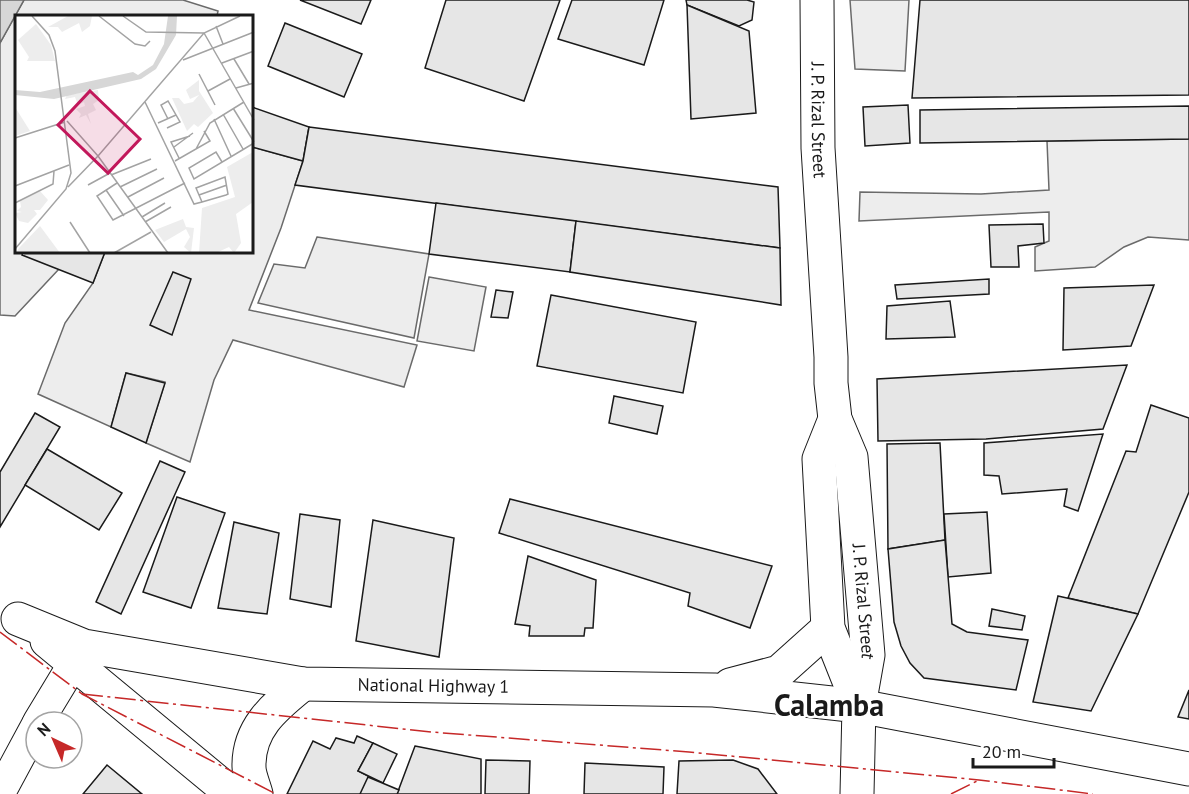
<svg xmlns="http://www.w3.org/2000/svg" width="1189" height="794" font-family="'PT Sans',sans-serif">
<style>
.built{fill:#ededed;stroke:#6a6a6a;stroke-width:1.5}
.water{fill:#d7d7d7;stroke:#6a6a6a;stroke-width:1.5}
.building{fill:#e6e6e6;stroke:#1a1a1a;stroke-width:1.5}
.lines{fill:none;stroke-linecap:round;stroke-linejoin:round}
.minor-casing{stroke:#1a1a1a;stroke-width:32}
.major-casing{stroke:#1a1a1a;stroke-width:35}
.highway-casing{stroke:#1a1a1a;stroke-width:35}
.minor{stroke:#fff;stroke-width:30}
.major{stroke:#fff;stroke-width:33}
.highway{stroke:#fff;stroke-width:33}
.power{stroke:#c62828;stroke-width:1.5;stroke-dasharray:21 4.5 3 4.5;stroke-linecap:butt}
.labels{text-anchor:middle;stroke-width:4.5;stroke-linejoin:round;paint-order:stroke}
.street-label{font-size:18px;fill:#1a1a1a;stroke:#fff}
.town-label{font-size:30px;font-weight:bold;fill:#1a1a1a;stroke:#fff}
.inset-road{fill:none;stroke:#a3a3a3;stroke-width:1.5}
.view{fill:#c2185b;fill-opacity:0.15;stroke:#c2185b;stroke-width:3}
.inset-edge{fill:none;stroke:#1a1a1a;stroke-width:3}
</style>
<rect width="100%" height="100%" fill="#fff"/>
<g class="built">
<polygon points="24,0 183,0 218,11 217,16 16,16 16,252 23,252 59,269 15,316 0,315 0,43"/>
<polygon points="850,0 909,0 905,71 855,69"/>
<polygon points="1189,139 1189,240 1148,237 1124,247 1095,267 1035,271 1035,247 1049,241 1049,212 859,221 860,192 981,194 1049,190 1047,141"/>
<polygon points="252,147 303,161 281,228 249,310 417,345 404,387 233,340 214,380 190,462 146,443 165,382 126,373 111,427 38,394 65,323 93,283 105,252 252,252"/>
<polygon points="317,237 429,254 414,338 258,303 274,264 305,268"/>
<polygon points="429,277 486,287 474,351 417,341"/>
</g>
<polygon class="water" points="0,0 24,0 0,43"/>
<g class="building">
<polygon points="300,0 371,0 361,24"/>
<polygon points="446,0 560,0 524,101 425,68"/>
<polygon points="572,0 664,0 644,65 558,39"/>
<polygon points="686,0 747,0 754,2 752,20 739,26 687,5"/>
<polygon points="920,0 1189,0 1189,95 912,98"/>
<polygon points="687,5 749,31 756,113 691,119"/>
<polygon points="285,23 362,54 344,97 268,66"/>
<polygon points="908,105 910,143 865,146 863,107"/>
<polygon points="1189,106 1189,139 920,143 920,110"/>
<polygon points="252,107 309,127 303,161 252,147"/>
<polygon points="309,127 778,187 780,248 295,185 303,161"/>
<polygon points="436,203 576,221 570,272 429,254"/>
<polygon points="576,221 780,248 781,305 570,272"/>
<polygon points="1043,224 1044,243 1018,246 1019,267 991,267 989,225"/>
<polygon points="23,252 105,252 93,283 22,255"/>
<polygon points="173,272 191,279 172,335 150,325"/>
<polygon points="989,279 989,294 897,299 895,285"/>
<polygon points="1154,285 1131,346 1063,350 1064,288"/>
<polygon points="496,290 513,292 508,318 491,317"/>
<polygon points="551,295 696,322 683,393 537,366"/>
<polygon points="950,301 955,337 886,339 887,306"/>
<polygon points="1127,365 1103,429 986,439 878,441 877,379"/>
<polygon points="126,373 165,383 146,443 111,427"/>
<polygon points="614,396 663,406 657,434 609,423"/>
<polygon points="1151,405 1189,418 1189,492 1138,614 1068,598 1126,451 1136,452"/>
<polygon points="35,413 60,427 0,527 0,472"/>
<polygon points="1103,434 1078,511 1064,506 1067,489 1002,494 999,476 984,475 984,443"/>
<polygon points="940,443 945,540 888,549 887,444"/>
<polygon points="47,449 122,493 99,530 25,485"/>
<polygon points="160,461 185,472 121,614 96,602"/>
<polygon points="177,497 225,513 191,608 143,592"/>
<polygon points="510,499 772,566 750,628 688,606 690,593 499,533"/>
<polygon points="987,512 991,573 948,577 944,514"/>
<polygon points="300,514 340,520 331,607 290,599"/>
<polygon points="373,520 454,538 439,657 356,641"/>
<polygon points="234,522 279,533 267,614 218,608"/>
<polygon points="945,540 952,624 967,632 1028,640 1016,690 924,678 910,663 901,646 894,622 888,549"/>
<polygon points="528,556 596,580 593,628 585,628 584,636 529,636 530,626 515,624"/>
<polygon points="1058,596 1138,614 1091,711 1033,702"/>
<polygon points="992,609 1025,616 1022,630 989,626"/>
<polygon points="1189,690 1189,719 1178,717"/>
<polygon points="357,736 373,743 358,771 370,777 361,794 287,794 313,741 330,749 336,738 354,743"/>
<polygon points="373,743 397,754 383,783 358,771"/>
<polygon points="415,746 481,759 481,794 397,794"/>
<polygon points="486,760 530,761 529,794 485,794"/>
<polygon points="733,760 758,769 777,794 677,794 679,761"/>
<polygon points="585,763 664,767 663,794 584,794"/>
<polygon points="107,765 142,794 83,794"/>
<polygon points="368,777 399,790 397,794 360,794"/>
</g>
<g class="lines">
<defs>
<g id="minor">
<polyline points="38,722 84,646"/>
<polyline points="0,793 36,726"/>
</g>
<g id="major">
<path id="s1" d="M817,0L818,148L831,357V383L835,419L851,457L868,655L859,706"/>
<polyline points="835,419 819,459 828,628 859,706"/>
<polyline points="859,706 1189,769"/>
</g>
<g id="highway">
<path id="s2" d="M18,619L84,646L303,684L714,690L859,706L857,794"/>
<polyline points="47,641 232,794"/>
<polyline points="730,685 779,672 828,628"/>
<path d="M256,794C254,786 249,775 249,767C248,727 276,706 303,684"/>
</g>
</defs>
<use href="#minor" class="minor-casing"/>
<use href="#major" class="major-casing"/>
<use href="#highway" class="highway-casing"/>
<use href="#minor" class="minor"/>
<use href="#major" class="major"/>
<use href="#highway" class="highway"/>
<g class="power">
<polyline points="0,632 82,694 276,794"/>
<polyline points="82,694 431,732 689,752 979,780 1093,794"/>
<polyline points="951,794 979,780"/>
</g>
</g>
<g class="labels">
<g class="street-label">
<text dy="6" stroke="none"><textPath href="#s1" startOffset="120">J. P. Rizal Street</textPath></text>
<text dy="6" stroke="none"><textPath href="#s1" startOffset="606">J. P. Rizal Street</textPath></text>
<text dy="6" stroke="none"><textPath href="#s2" startOffset="424">National Highway 1</textPath></text>
</g>
<g class="town-label">
<text x="829" y="716">Calamba</text>
</g>
</g>
<g transform="translate(15 15)">
<rect width="238" height="238" fill="#fff"/>
<path d="M53,1H77L75,11L67,17L64,8L47,17L43,12H33ZM21,9L36,30L40,46H12L14,42L3,25ZM184,65V76L198,98L183,112L179,109L172,116L157,83H164L169,89L178,87L184,80L175,84L171,75ZM83,75L84,85L78,89L81,95L73,99L76,109L71,100L64,103L66,99L61,94L70,91L69,87L63,90L60,82L50,84L52,80ZM0,92L15,116L0,121ZM238,137V187L221,199L226,228L219,238L214,232L201,238H184L187,193L220,182L212,152ZM25,176L33,185L25,195H19L22,199L13,208L4,206L0,198L7,197L2,196L6,192L5,186ZM168,204L171,212L179,213L176,238L169,232L175,222L171,214L149,227L140,215ZM25,211L45,238H1L4,233Z" fill="#ededed"/>
<path d="M153,1H162L161,20L141,54L126,64L39,84L0,80V75L25,77L118,57L123,60L138,50L149,29Z" fill="#d7d7d7"/>
<path class="inset-road" d="M84,1L120,29L130,31L135,26M108,1L131,17L189,18M201,11L208,29M189,18L239,105M219,44L234,69M168,45L239,17M207,48L239,36M184,59L200,90M221,73L239,68M193,76L215,64M130,87L179,189L187,187L211,180L213,179L210,162L181,173L187,187M218,93L239,127M208,99L228,134M199,104L216,141M52,106L83,141L53,172M143,108L161,100M152,113L165,107L153,86L146,90L153,104M0,123L50,107M159,132L178,118M181,134L195,108L229,87M83,141L189,18L225,1M83,141L153,238M164,143L156,127L175,121M160,146L195,126L189,116M207,147L201,137L174,153L179,164L239,128M96,160L136,144M102,168L82,181L98,205L170,168M73,170L95,158M0,171L54,150M105,172L142,154M91,175L109,201M184,180L212,170M113,182L149,163M0,188L38,169L39,156M127,202L150,188M55,207L75,238M130,207L156,192M0,234L51,174L56,158L40,36L34,20L17,1M99,238L136,217"/>
<path class="view" d="M75,76L125,124L93,158L43,110Z"/>
<rect width="238" height="238" class="inset-edge"/>
</g>
<g transform="translate(54 740) rotate(316)"><circle r="28" fill="#ffffff" stroke="#a3a3a3" stroke-width="1.5"/>
<path d="M0-4.5L10 22L0 15L-10 22Z" fill="#c62828"/>
<text y="-9" font-size="16" font-weight="bold" text-anchor="middle" fill="#1a1a1a">N</text>
</g>
<path d="M973 758v9h81v-9" fill="none" stroke="#1a1a1a" stroke-width="3"/>
<text x="982" y="758" font-size="18" fill="#1a1a1a" stroke="#ffffff" stroke-width="4.5" paint-order="stroke">20 m</text>
</svg>
